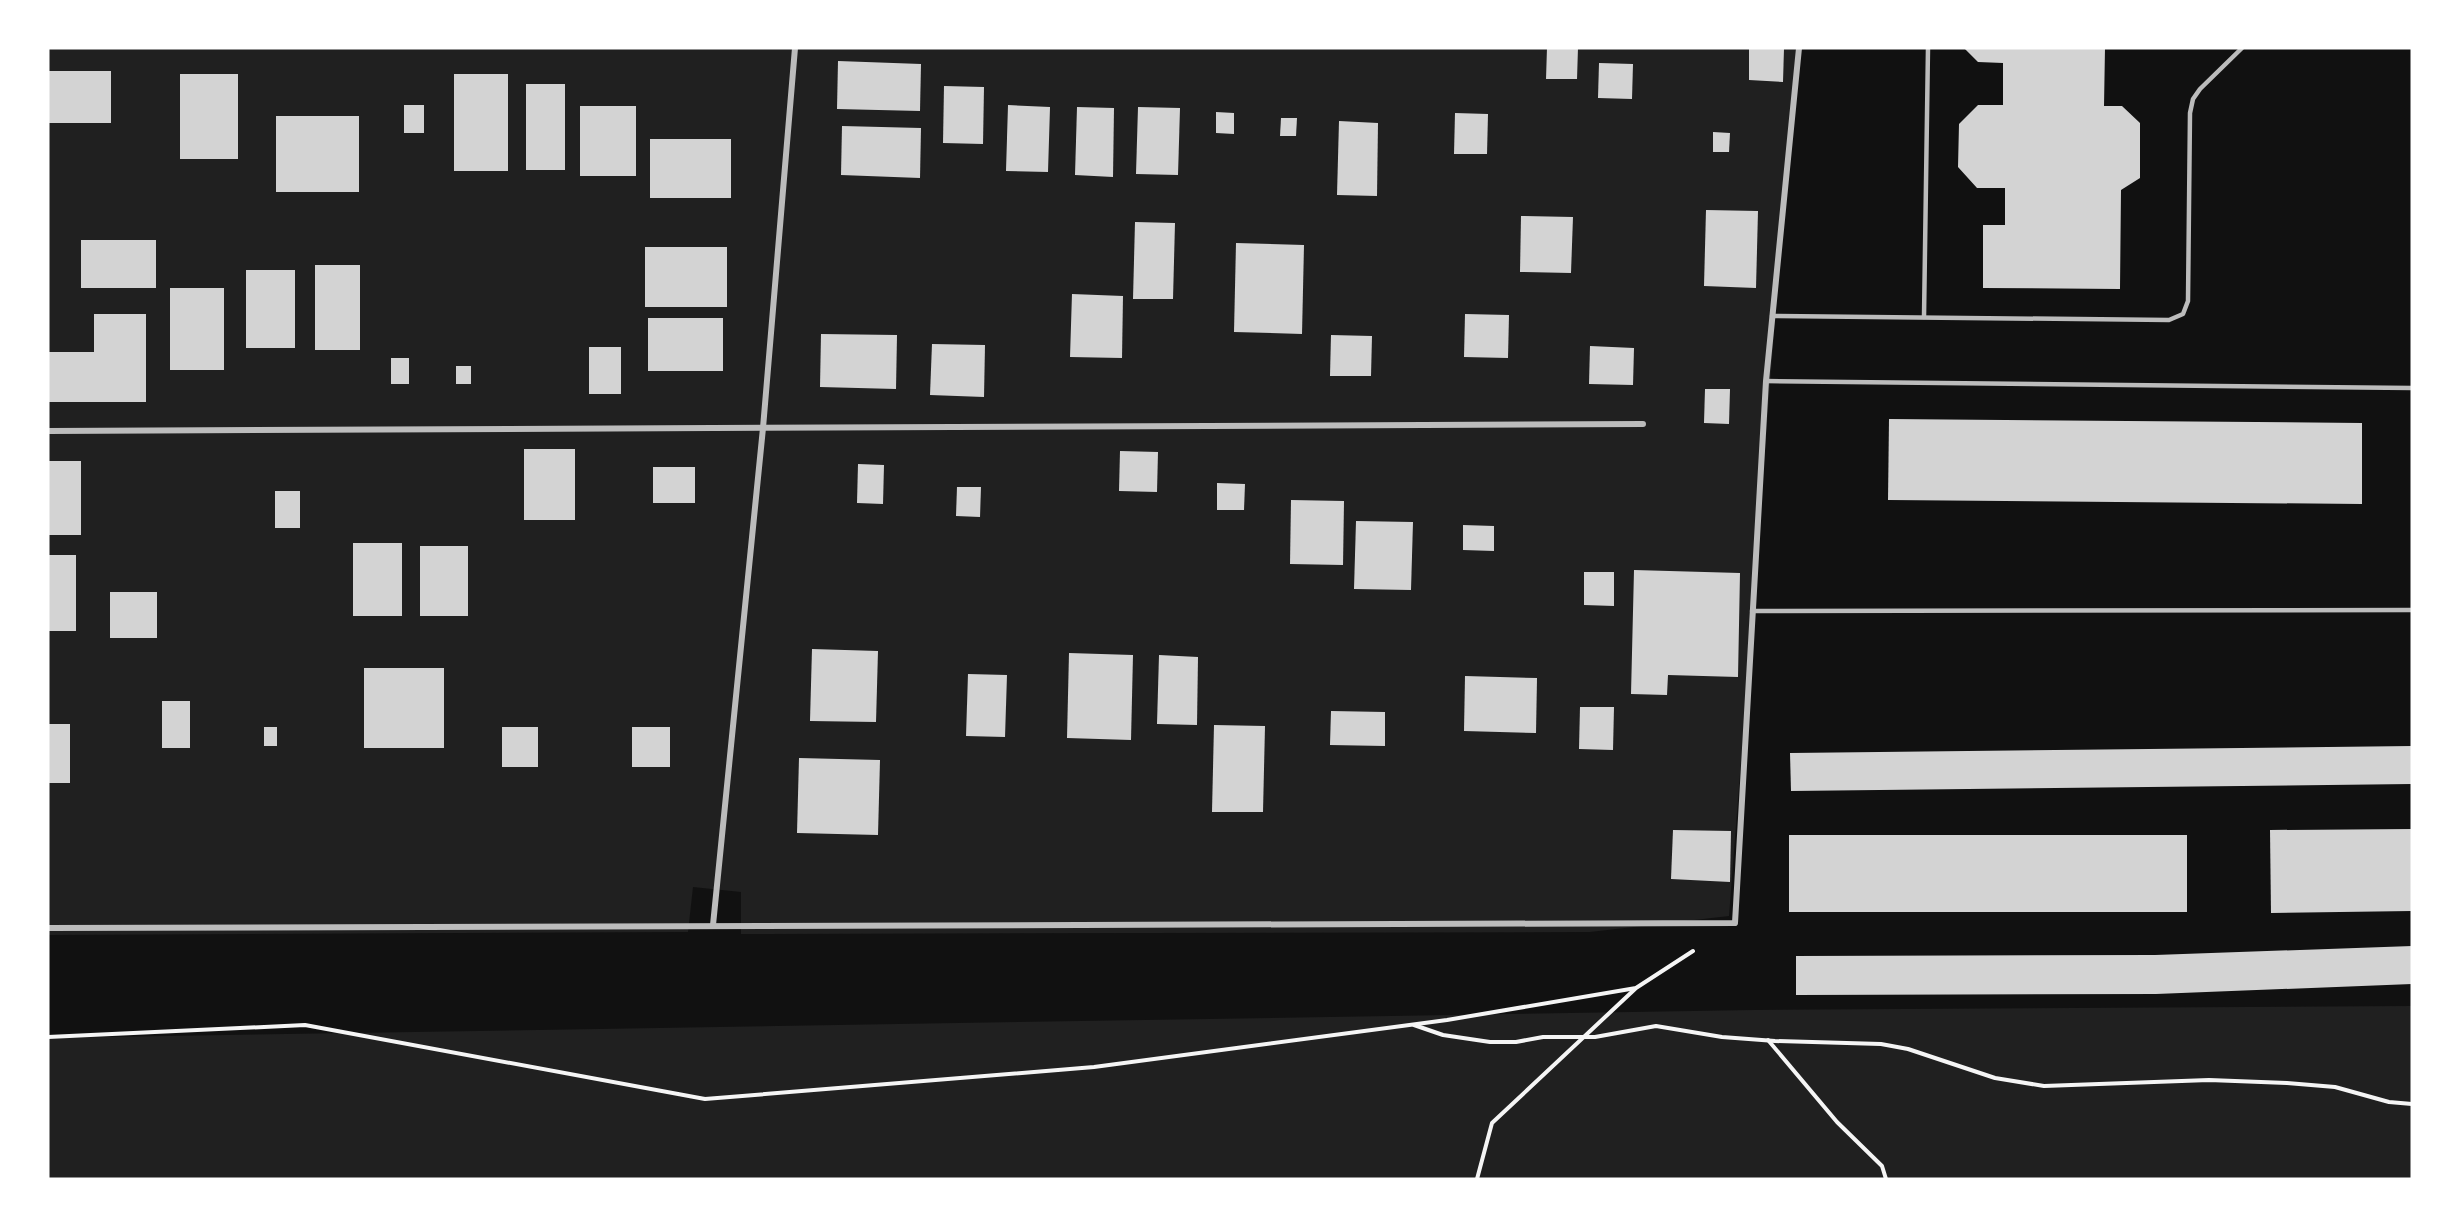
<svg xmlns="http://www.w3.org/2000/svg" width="2460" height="1227" font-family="Georgia,serif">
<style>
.green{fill:#202020}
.building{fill:#d3d3d3}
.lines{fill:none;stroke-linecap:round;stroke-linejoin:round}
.path{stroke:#f5f5f5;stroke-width:4}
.service{stroke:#bcbcbc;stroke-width:4.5}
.minor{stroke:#bcbcbc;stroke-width:6}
</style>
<rect width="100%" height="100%" fill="#111"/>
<g class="green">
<polygon points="48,48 1796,48 1729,916 1590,932 741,934 741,892 693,887 688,932 48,935"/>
<polygon points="2412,1006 2412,1179 48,1179 48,1038 1754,1010"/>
</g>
<g class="building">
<polygon points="1547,48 1578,48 1577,79 1546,79"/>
<polygon points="1749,48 1784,48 1783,82 1749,80"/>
<polygon points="1964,48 2105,48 2104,106 2122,106 2140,123 2140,178 2121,190 2120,289 1983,288 1983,225 2005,225 2005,188 1977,188 1958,167 1959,124 1978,105 2003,105 2003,63 1978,62"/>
<polygon points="838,61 921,64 920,111 837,109"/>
<polygon points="1599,63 1633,64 1632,99 1598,98"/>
<rect x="48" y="71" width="63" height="52"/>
<rect x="180" y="74" width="58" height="85"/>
<rect x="454" y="74" width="54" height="97"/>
<rect x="526" y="84" width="39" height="86"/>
<polygon points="944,86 984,87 983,144 943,143"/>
<rect x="404" y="105" width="20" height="28"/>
<polygon points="1008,105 1050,107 1048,172 1006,171"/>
<rect x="580" y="106" width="56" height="70"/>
<polygon points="1077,107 1114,108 1113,177 1075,175"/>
<polygon points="1138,107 1180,108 1178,175 1136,174"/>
<polygon points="1216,112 1234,113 1234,134 1216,133"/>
<polygon points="1455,113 1488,114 1487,154 1454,154"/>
<rect x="276" y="116" width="83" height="76"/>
<polygon points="1281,118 1297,118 1296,136 1280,136"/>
<polygon points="1339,121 1378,123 1377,196 1337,195"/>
<polygon points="842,126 921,128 920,178 841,175"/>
<polygon points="1713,132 1730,133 1729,152 1713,152"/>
<rect x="650" y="139" width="81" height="59"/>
<polygon points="1706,210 1758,211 1756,288 1704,286"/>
<polygon points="1521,216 1573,217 1571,273 1520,272"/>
<polygon points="1135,222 1175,223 1173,299 1133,299"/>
<rect x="81" y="240" width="75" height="48"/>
<polygon points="1236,243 1304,245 1302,334 1234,332"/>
<rect x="645" y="247" width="82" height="60"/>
<rect x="315" y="265" width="45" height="85"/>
<rect x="246" y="270" width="49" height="78"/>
<rect x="170" y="288" width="54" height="82"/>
<polygon points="1072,294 1123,296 1122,358 1070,357"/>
<polygon points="94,314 146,314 146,402 48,402 48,352 94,352"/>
<polygon points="1465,314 1509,315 1508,358 1464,357"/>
<rect x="648" y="318" width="75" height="53"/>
<polygon points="821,334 897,335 896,389 820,387"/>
<polygon points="1331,335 1372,336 1371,376 1330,376"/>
<polygon points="932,344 985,345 984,397 930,395"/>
<polygon points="1590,346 1634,348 1633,385 1589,384"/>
<rect x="589" y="347" width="32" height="47"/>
<rect x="391" y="358" width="18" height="26"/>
<rect x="456" y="366" width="15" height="18"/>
<polygon points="1705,389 1730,389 1729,424 1704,423"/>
<polygon points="1889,419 2362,423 2362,504 1888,500"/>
<rect x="524" y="449" width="51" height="71"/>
<polygon points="1120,451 1158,452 1157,492 1119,491"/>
<rect x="48" y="461" width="33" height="74"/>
<polygon points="858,464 884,465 883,504 857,503"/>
<rect x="653" y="467" width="42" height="36"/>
<polygon points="1217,483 1245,484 1244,510 1217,510"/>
<polygon points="957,487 981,487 980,517 956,516"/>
<rect x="275" y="491" width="25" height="37"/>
<polygon points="1291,500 1344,501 1343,565 1290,564"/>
<polygon points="1356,521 1413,522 1411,590 1354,589"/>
<polygon points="1463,525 1494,526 1494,551 1463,550"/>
<rect x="353" y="543" width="49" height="73"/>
<rect x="420" y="546" width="48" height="70"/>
<rect x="48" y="555" width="28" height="76"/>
<polygon points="1634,570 1740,573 1738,677 1668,675 1667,695 1631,694"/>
<polygon points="1584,572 1614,572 1614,606 1584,605"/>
<rect x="110" y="592" width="47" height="46"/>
<polygon points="812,649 878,651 876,722 810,721"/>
<polygon points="1069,653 1133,655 1131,740 1067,738"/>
<polygon points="1159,655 1198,657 1197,725 1157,724"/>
<rect x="364" y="668" width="80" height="80"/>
<polygon points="968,674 1007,675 1005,737 966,736"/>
<polygon points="1465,676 1537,678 1536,733 1464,731"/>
<rect x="162" y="701" width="28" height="47"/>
<polygon points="1580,707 1614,707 1613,750 1579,749"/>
<polygon points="1331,711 1385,712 1385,746 1330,745"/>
<rect x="48" y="724" width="22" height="59"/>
<polygon points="1214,725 1265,726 1263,812 1212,812"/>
<rect x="264" y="727" width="13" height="19"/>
<rect x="502" y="727" width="36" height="40"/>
<rect x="632" y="727" width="38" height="40"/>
<polygon points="2412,746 2412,784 1791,791 1790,753"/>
<polygon points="799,758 880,760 878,835 797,833"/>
<polygon points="2412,829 2412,911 2271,913 2270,830"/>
<polygon points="1673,830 1731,831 1730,882 1671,879"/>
<rect x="1789" y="835" width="398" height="77"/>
<polygon points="2412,946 2412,984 2156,994 1796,995 1796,956 2155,955"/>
</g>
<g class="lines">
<g class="path">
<polyline points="1414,1025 1443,1035 1490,1042 1516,1042 1543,1037 1595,1037 1656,1026 1722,1037 1775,1041 1881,1044 1908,1049 1995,1078 2044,1086 2209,1080 2287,1083 2335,1087 2389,1102 2412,1104"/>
<polyline points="48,1037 305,1025 705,1099 1094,1067 1447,1020 1636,988 1693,951"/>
<polyline points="1768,1040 1837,1122 1882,1166 1886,1179"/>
<polyline points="1477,1179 1492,1123 1635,989"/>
</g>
<g class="service">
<polyline points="1772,316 2169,320 2183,314 2188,301 2190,113 2193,99 2200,89 2242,48"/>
<polyline points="1924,317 1928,48"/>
<polyline points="1766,381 2412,388"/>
<polyline points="1752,611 2412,610"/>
</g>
<g class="minor">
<polyline points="48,431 1643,424"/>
<polyline points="713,925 763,428 795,48"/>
<polyline points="48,928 1735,923 1766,381 1799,48"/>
</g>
</g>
<rect width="2460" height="1227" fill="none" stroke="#ffffff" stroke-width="99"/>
</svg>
